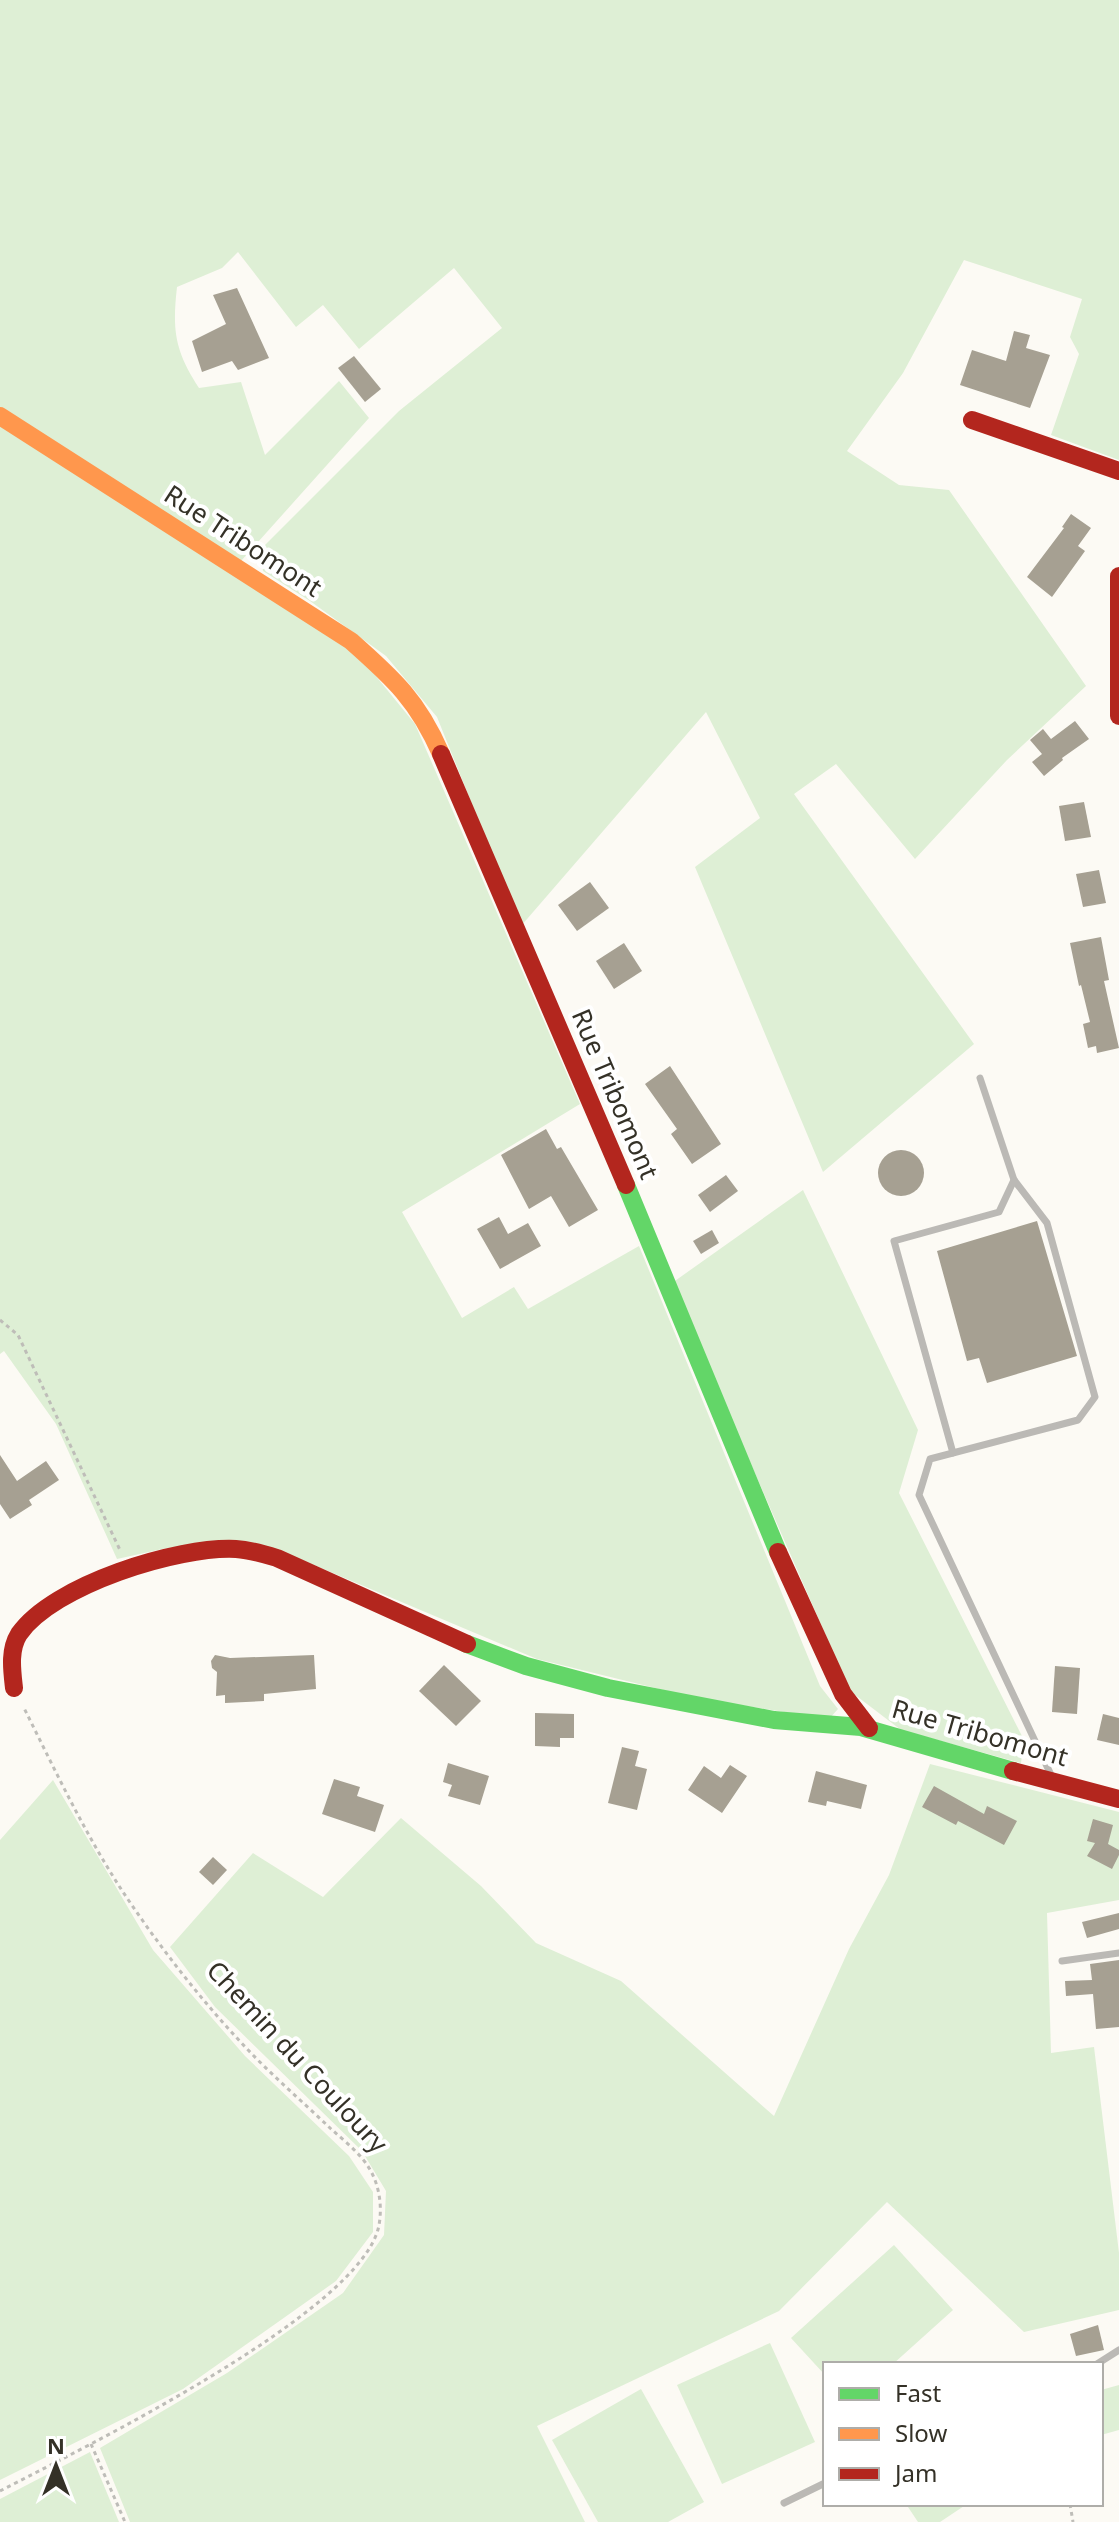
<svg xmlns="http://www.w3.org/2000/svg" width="1119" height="2522" font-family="'Noto Sans',sans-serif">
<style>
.green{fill:#deefd5}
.building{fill:#a6a092}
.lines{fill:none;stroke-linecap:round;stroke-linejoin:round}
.path{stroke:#bebdb8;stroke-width:3;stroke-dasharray:4 4;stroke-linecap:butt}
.lane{stroke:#bbb9b5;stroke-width:7}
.fast{stroke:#63d668;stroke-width:18}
.slow{stroke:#ff974d;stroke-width:18}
.jam{stroke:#b3261e;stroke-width:18}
.labels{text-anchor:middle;stroke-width:8;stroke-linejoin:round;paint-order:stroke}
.street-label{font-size:26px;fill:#343127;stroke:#fff}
</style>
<rect width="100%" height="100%" fill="#fcfaf4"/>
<g class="green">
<path d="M0,0H1119V460L1051,435L1079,354L1070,337L1082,299L964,260L903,373L847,451L899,485L949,490L1086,686L1007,760L915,859L836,764L794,794L974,1044L823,1172L695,867L760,818L706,712L521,926L437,717L386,656L310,601L263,571L260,550L399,411L502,328L454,268L359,349L323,305L296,327L238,252L222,268L177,287C172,331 175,351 199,388L241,382L265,455L339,381L369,418L241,561L357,653L415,724L580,1104L402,1212L462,1318L514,1287L528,1309L639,1246L820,1686L838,1709L829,1719L696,1698L537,1659L302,1560L219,1542L167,1548L117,1559L56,1424L4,1351L0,1354Z"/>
<polygon points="803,1190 918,1430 899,1493 1024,1740 1021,1763 901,1730 850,1691 672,1283"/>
<polygon points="930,1764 1119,1812 1119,1900 1047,1913 1051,2053 1094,2047 1119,2253 1119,2310 1024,2332 887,2202 779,2311 537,2426 585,2522 130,2522 100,2448 227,2373 343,2293 384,2235 386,2191 362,2151 215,2007 170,1947 253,1853 323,1897 401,1818 481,1886 536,1943 621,1981 774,2116 849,1949 889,1875"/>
<polygon points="53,1780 153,1950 245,2056 349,2156 373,2192 373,2232 336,2281 183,2389 0,2480 0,1840"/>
<polygon points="894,2245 953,2310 893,2364 825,2364 825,2375 791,2338"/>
<polygon points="770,2343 815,2442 722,2484 677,2385"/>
<polygon points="1119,2385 1119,2430 1101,2435 1101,2390"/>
<polygon points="641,2389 704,2502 668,2522 598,2522 552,2440"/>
<polygon points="90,2452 119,2522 0,2522 0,2499"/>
<polygon points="906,2504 967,2504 940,2522 918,2522"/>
</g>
<g class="building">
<polygon points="237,288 269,358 238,370 232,361 202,372 192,341 226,324 213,295"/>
<polygon points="1014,331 1030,335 1026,348 1050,355 1030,408 960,385 972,350 1006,361"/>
<polygon points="354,356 381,389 365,402 338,368"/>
<polygon points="1071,514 1091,528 1078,546 1085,551 1052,597 1027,577 1064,528 1062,527"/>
<polygon points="1075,721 1089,739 1062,758 1063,760 1044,776 1032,762 1042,754 1030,740 1043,729 1051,739"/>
<polygon points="1084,802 1091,837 1065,841 1059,806"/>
<polygon points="1099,870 1106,903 1083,907 1076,874"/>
<polygon points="590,882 609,908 577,931 558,905"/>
<polygon points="1101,937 1109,980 1104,981 1119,1048 1097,1053 1096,1046 1088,1048 1083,1024 1090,1022 1081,985 1079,986 1070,943"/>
<polygon points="624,943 642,971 614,989 596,961"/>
<polygon points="670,1066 721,1144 692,1164 671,1134 677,1129 645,1084"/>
<polygon points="546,1129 557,1149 561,1147 598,1210 569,1227 551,1196 529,1209 501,1155"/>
<circle cx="901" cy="1173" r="23"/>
<polygon points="726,1175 738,1191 710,1212 698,1195"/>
<polygon points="499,1217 508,1234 528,1223 541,1246 500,1269 477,1229"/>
<polygon points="1037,1221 1077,1356 987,1383 979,1358 967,1361 937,1251"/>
<polygon points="712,1230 719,1243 701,1254 693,1241"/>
<polygon points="0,1455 17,1481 46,1461 59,1480 29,1500 32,1505 10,1519 0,1504"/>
<polygon points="215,1655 230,1658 314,1655 316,1689 264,1694 264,1701 225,1703 225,1695 216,1696 217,1672 212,1668 211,1661"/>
<polygon points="444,1665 481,1701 456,1726 419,1691"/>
<polygon points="1055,1666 1080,1668 1077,1714 1052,1712"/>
<polygon points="535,1713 574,1714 574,1738 560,1738 560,1747 535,1746"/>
<polygon points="1103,1714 1119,1718 1119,1745 1097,1740"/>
<polygon points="622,1747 639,1751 635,1766 647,1769 637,1810 608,1803"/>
<polygon points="448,1763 489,1776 480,1805 448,1796 452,1785 443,1782"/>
<polygon points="730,1765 747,1776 722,1813 688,1790 704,1766 721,1778"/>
<polygon points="816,1771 867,1785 861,1809 827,1801 826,1806 808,1802"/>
<polygon points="334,1779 360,1787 357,1796 384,1805 375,1832 322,1814"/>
<polygon points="934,1786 984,1814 987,1806 1017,1821 1004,1845 958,1821 956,1825 922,1807"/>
<polygon points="1093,1819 1113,1825 1108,1844 1119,1850 1119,1855 1112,1869 1087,1856 1095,1843 1087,1841"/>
<polygon points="213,1857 227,1870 213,1885 199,1872"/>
<polygon points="1119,1913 1119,1929 1087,1938 1082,1922"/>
<polygon points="1119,1960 1119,2027 1096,2029 1093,1994 1066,1996 1065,1981 1092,1980 1090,1964"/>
<polygon points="1098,2325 1104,2350 1076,2356 1070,2334"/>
</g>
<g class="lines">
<g class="path">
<polyline points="0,1320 18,1335 120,1550"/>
<polyline points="91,2444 125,2522"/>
<path d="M0,2491C79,2450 364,2311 379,2225C383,2203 378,2179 365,2162C355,2149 341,2138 330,2128C304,2103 276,2079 251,2053C204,2004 161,1949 123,1892C85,1834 54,1768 23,1706"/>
<polyline points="1070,2504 1073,2522"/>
</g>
<g class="lane">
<polyline points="980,1078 1014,1180 1047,1223 1095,1397 1078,1420 930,1459 919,1495 1052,1777"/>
<polyline points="953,1453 894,1241 999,1212 1014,1180"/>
<polyline points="1062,1961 1119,1953"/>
<polyline points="1097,2364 1119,2350"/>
<polyline points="784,2503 825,2483"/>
</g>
<g class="fast">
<polyline points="626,1185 778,1552"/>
<polyline points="467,1644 526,1666 608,1688 774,1720 861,1727 1013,1771"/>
</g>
<path class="slow" d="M0,416L351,641C394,679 418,701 441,754"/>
<g class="jam">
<polyline points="972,420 1119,471"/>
<polyline points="1119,576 1119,716"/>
<polyline points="441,754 626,1185"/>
<polyline points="778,1552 843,1694 869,1728"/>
<path d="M14,1688C12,1670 9,1650 19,1634C53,1585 178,1546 236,1549C250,1550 264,1554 277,1558L467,1644"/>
<polyline points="1013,1771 1119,1799"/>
</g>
</g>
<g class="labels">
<g class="street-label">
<text transform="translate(243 541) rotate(33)" y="9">Rue Tribomont</text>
<text transform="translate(615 1094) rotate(67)" y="9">Rue Tribomont</text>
<text transform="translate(980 1733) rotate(16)" y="9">Rue Tribomont</text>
<text transform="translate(297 2057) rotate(47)" y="9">Chemin du Couloury</text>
</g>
</g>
<rect x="823" y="2362" width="280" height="144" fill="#ffffff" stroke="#aeada9" stroke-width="2"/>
<rect x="839" y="2388" width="40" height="12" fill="#63d668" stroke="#aeada9" stroke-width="2"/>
<text x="895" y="2402" font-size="24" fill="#343127">Fast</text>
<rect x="839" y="2428" width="40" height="12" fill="#ff974d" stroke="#aeada9" stroke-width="2"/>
<text x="895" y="2442" font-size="24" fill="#343127">Slow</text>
<rect x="839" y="2468" width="40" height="12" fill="#b3261e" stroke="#aeada9" stroke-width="2"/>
<text x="895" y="2482" font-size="24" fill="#343127">Jam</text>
<g transform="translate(56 2466)" stroke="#ffffff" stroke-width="6" paint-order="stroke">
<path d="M0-6L14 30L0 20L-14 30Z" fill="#343127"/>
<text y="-12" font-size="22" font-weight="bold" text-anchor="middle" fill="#343127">N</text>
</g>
</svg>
